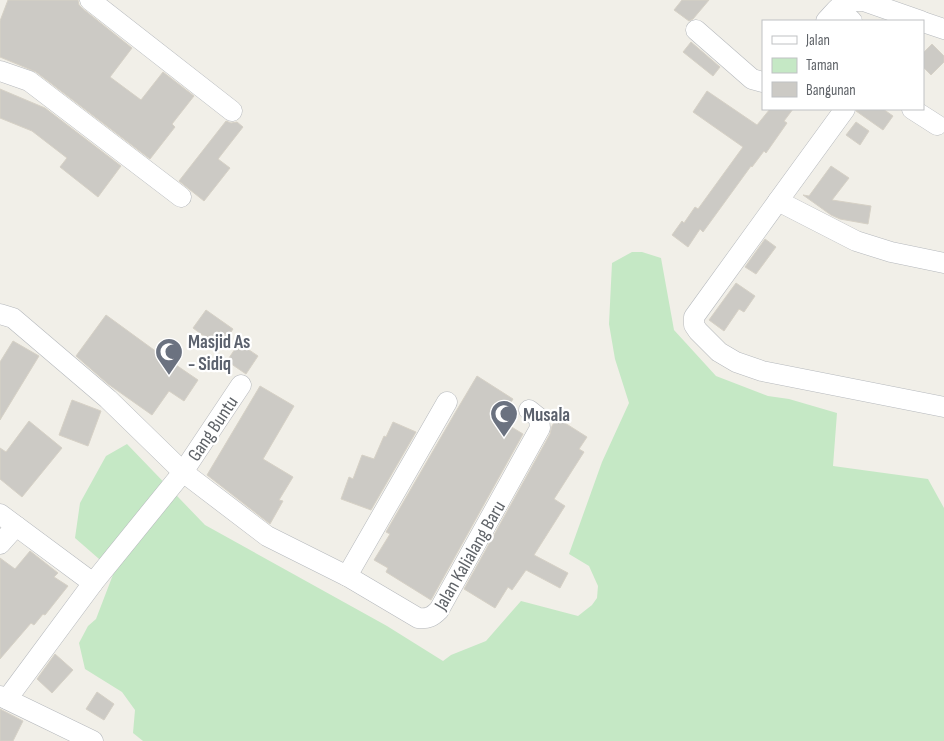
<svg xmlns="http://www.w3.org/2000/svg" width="944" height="741" font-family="'Sofia Sans Condensed',sans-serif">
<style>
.green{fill:#c5e8c5}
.building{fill:#cccac5;stroke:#d6d1c6}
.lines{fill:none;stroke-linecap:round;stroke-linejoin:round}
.street-casing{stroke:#b5b8bc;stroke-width:21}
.street{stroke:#fff;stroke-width:20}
.labels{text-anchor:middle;stroke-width:4.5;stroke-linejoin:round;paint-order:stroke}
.worship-label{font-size:19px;font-weight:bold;fill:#5b616d;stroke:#fff;text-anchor:start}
.street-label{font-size:19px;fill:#5f6368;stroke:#fff}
</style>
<rect width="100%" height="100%" fill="#f1efe8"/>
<polygon class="green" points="632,252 642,252 661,258 674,330 716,376 768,396 789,399 837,413 833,466 928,479 944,508 944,741 143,741 133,733 135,710 122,692 85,669 79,643 88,626 96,619 114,572 75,538 80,503 106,456 127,444 205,525 387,626 443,661 451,655 486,641 521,601 578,616 592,605 597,598 598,586 589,566 569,554 602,462 629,403 615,359 609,324 612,263"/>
<g class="building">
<polygon points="8,0 78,0 79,5 83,9 132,48 110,77 141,100 163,72 194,96 172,124 175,127 150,159 36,72 0,57 0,21"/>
<polygon points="682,0 709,0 693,19 689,21 674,10"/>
<polygon points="691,42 720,67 713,76 683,52"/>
<polygon points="932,44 944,56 944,62 931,75 923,67 923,53"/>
<polygon points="0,89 45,108 121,166 98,197 60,167 67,158 32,131 0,118"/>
<polygon points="707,91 757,125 770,109 793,109 784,121 787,123 766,153 764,151 752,167 751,166 703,232 700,229 688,247 672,235 682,221 684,223 695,207 698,209 743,147 693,112"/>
<polygon points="857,109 883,109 893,116 883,130 856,111"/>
<polygon points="226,121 231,123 237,122 243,127 218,159 230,168 204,201 179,181"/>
<polygon points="856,122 869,131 860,145 846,135"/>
<polygon points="831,166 849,178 832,200 871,206 868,224 840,219 831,215 803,195 809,196"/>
<polygon points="765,239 776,247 756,274 745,267"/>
<polygon points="736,283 755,296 744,312 739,309 724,331 709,320"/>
<polygon points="206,310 233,329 220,348 193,328"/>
<polygon points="106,315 154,350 198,380 184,401 169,391 152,415 108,384 76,356"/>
<polygon points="13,341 39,356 0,420 0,362"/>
<polygon points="239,343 258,356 246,374 227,361"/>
<polygon points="477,376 513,399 500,420 523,434 431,600 386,572 388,568 374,560 390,534 386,532 455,413"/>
<polygon points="260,386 294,406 263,459 293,477 279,500 283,501 270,524 207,475"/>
<polygon points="72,400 101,411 88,446 59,435"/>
<polygon points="557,418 587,437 579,449 584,452 554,499 565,506 534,555 568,573 560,588 526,570 512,590 508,587 495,608 464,589 550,434 552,426"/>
<polygon points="29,421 62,448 22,497 0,479 0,448 6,452"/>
<polygon points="393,422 416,432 371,510 341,499 349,477 353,479 362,455 374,459 384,436 386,437"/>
<polygon points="30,551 58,573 54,577 68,586 45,615 43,614 34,625 31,623 0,659 0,558 15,569"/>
<polygon points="55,654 73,670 52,693 37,679"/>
<polygon points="97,692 114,704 104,720 86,709"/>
<polygon points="0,709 23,721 13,741 0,741"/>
</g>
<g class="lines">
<defs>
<g id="street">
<polyline points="90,0 232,111"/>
<path d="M845,0C842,9 845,15 852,21"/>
<path d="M826,21C841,5 841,0 864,1L921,21"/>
<polyline points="923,22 944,29"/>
<polyline points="696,30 752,79 763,82"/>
<polyline points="0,71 29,81 181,197"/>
<polyline points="845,109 778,201 856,241 891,252 944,263"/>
<polyline points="912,109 937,125"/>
<polyline points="778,201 694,317 694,325 698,331 719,352 736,362 762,371 944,407"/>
<path d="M0,314L13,318L108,399L183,472L267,536L347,576L418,618C428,619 432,617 439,610L540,428L539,418L529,410"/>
<polyline points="0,514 93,583 183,472 241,385"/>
<polyline points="0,544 16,526"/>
<polyline points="347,576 447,402"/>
<polyline points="0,696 93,741"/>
<polyline points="7,699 93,583"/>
</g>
</defs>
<use href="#street" class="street-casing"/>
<use href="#street" class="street"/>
</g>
<defs>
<symbol id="mosque-pin" viewBox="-11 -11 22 30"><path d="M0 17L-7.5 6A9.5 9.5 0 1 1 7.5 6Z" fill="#6b7280" stroke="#fff"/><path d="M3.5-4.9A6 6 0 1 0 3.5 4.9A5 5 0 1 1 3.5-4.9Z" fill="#fff"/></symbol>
</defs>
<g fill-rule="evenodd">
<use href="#mosque-pin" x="153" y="336" width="32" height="43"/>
<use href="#mosque-pin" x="488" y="398" width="32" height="43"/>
</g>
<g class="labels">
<g class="worship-label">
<text x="188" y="348">Masjid As<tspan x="188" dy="22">- Sidiq</tspan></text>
<text x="523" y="421">Musala</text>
</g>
<g class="street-label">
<text transform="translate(212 428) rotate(-56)" y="7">Gang Buntu</text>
<text transform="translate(469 555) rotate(-60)" y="7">Jalan Kalialang Baru</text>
</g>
</g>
<rect x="762" y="20" width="162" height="90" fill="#ffffff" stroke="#bfc1c3"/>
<rect x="772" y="36" width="25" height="8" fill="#ffffff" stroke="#bfc1c3"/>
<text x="806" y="45" font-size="15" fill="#5f6368">Jalan</text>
<rect x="772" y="58" width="25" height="15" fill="#c5e8c5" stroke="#bfc1c3"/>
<text x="806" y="70" font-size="15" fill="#5f6368">Taman</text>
<rect x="772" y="82" width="25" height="15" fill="#cccac5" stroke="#bfc1c3"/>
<text x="806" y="95" font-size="15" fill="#5f6368">Bangunan</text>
</svg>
